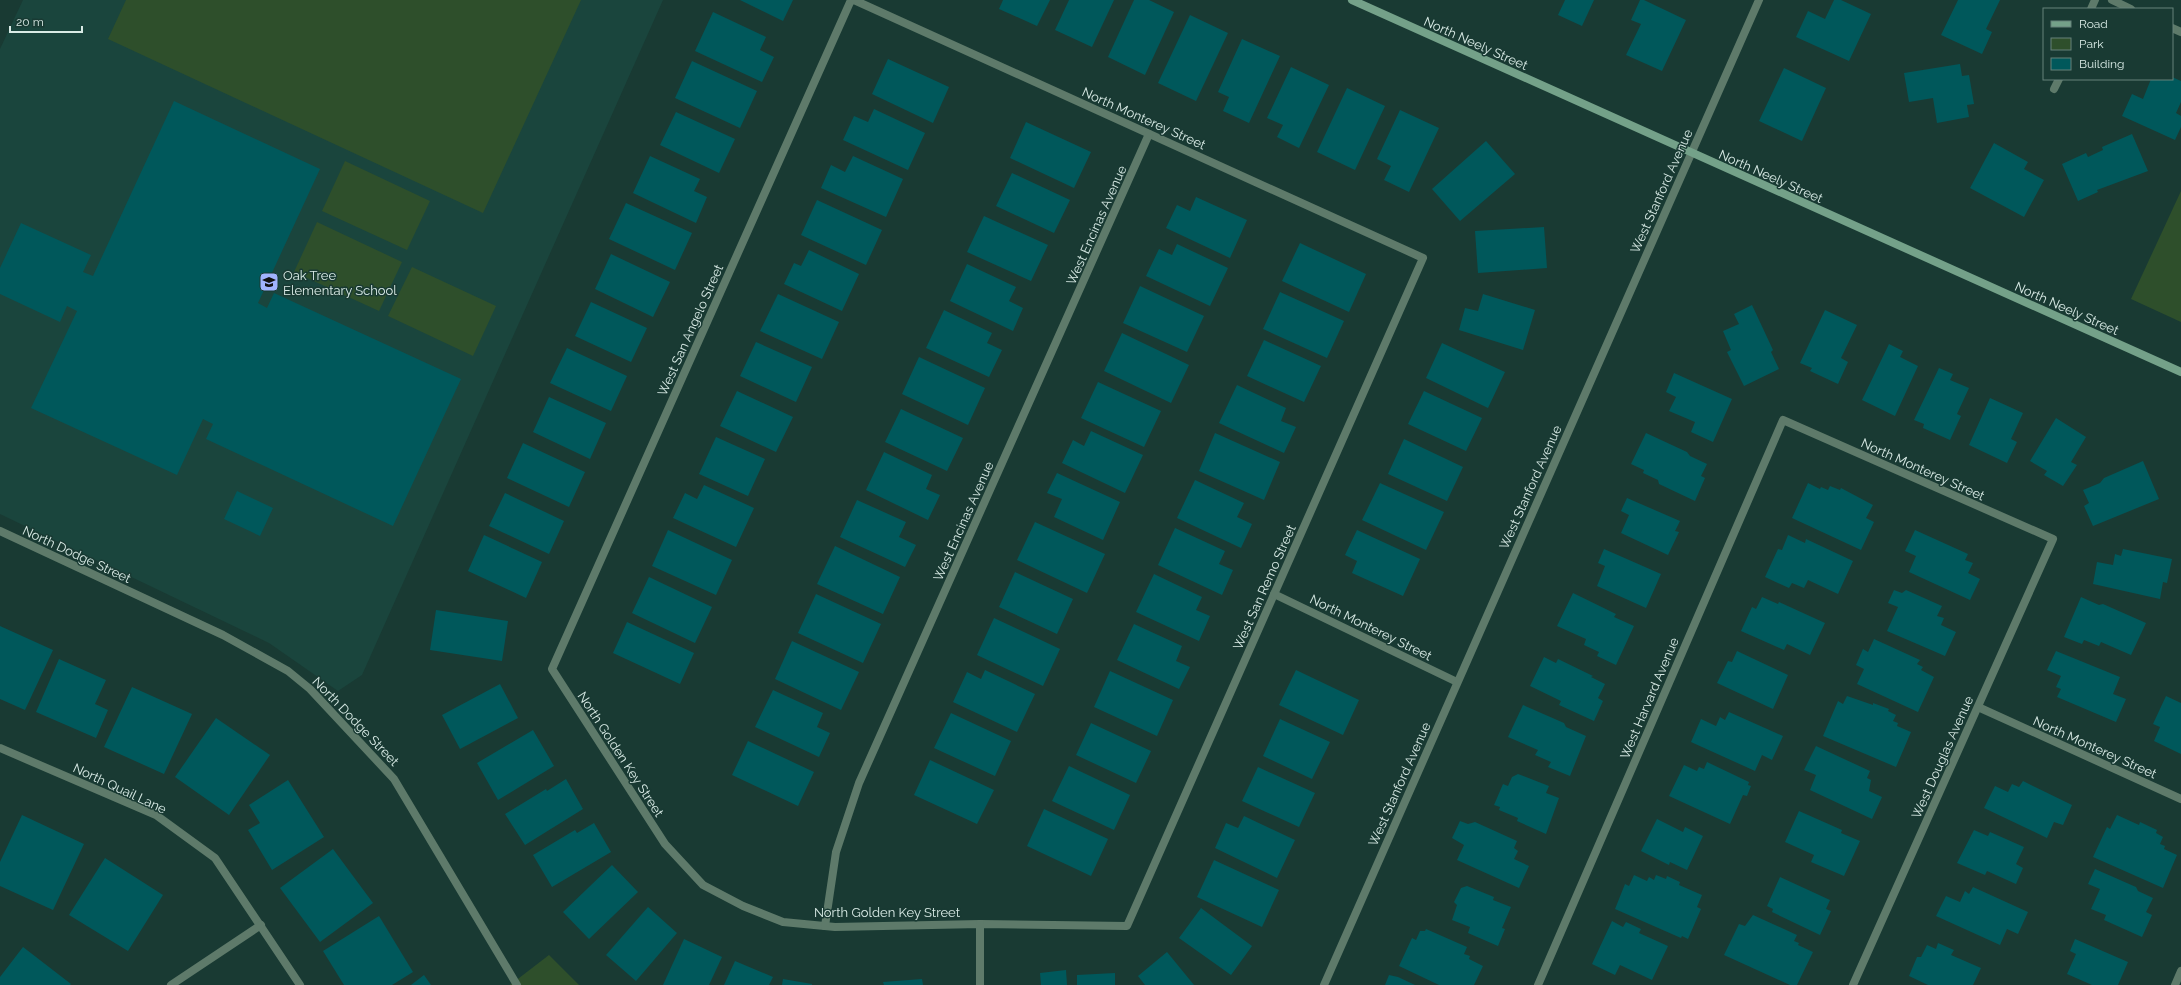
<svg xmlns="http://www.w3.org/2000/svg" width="2181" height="985" font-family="Raleway,sans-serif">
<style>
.built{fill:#1a453d}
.green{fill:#2e4f2b}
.building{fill:#00585b}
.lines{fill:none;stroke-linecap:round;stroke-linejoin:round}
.street{stroke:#5e7a6a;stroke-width:8}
.secondary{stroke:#74a189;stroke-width:8}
.labels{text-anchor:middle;stroke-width:3;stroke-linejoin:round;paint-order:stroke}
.street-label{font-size:13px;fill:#d9ebe6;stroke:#193a33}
.poi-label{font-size:13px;fill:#d9ebe6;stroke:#193a33;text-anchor:start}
</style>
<rect width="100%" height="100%" fill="#193a33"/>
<polygon class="built" points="23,0 663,0 362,675 338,691 269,643 0,514 0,49"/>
<g class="green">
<polygon points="126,0 581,0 483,213 108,39"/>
<polygon points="345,161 430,201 407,250 322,211"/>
<polygon points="2181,191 2181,322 2131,299"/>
<polygon points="317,222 402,262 379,311 294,272"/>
<polygon points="412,267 496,306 473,356 388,316"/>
<polygon points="549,955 579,985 510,985"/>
</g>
<g class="building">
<polygon points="740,0 793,0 783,21"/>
<polygon points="1003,0 1050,0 1037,26 999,9"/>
<polygon points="1069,0 1114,0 1092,47 1055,30"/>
<polygon points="1134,0 1149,0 1174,12 1145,75 1108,57"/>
<polygon points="1565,0 1594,0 1582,26 1558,15"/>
<polygon points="1640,0 1644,0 1686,20 1662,71 1626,55 1641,24 1631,20"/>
<polygon points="1834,0 1841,0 1871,14 1849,61 1796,37 1808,11 1825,19"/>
<polygon points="1958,0 2000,0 1986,29 1992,32 1982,54 1941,35"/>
<polygon points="713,12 766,37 760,50 774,57 762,82 695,51"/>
<polygon points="1190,15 1228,33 1196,101 1158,83"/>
<polygon points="1242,39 1280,56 1249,123 1223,111 1229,97 1218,92"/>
<polygon points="888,59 949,87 933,123 872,94"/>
<polygon points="692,61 757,91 740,128 675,98"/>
<polygon points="1960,64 1962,76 1969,75 1974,104 1967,105 1969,117 1937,123 1933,98 1909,102 1904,73"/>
<polygon points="1291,67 1329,85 1299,148 1277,137 1283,125 1267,118"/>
<polygon points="1784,68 1826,88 1802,141 1759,121"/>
<polygon points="2172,77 2181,81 2181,102 2176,113 2181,116 2181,127 2175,140 2122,116 2132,94 2143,99 2151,79 2172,79"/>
<polygon points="1347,88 1385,106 1355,170 1317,152"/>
<polygon points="174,101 320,169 258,303 267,308 274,293 461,379 393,526 206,439 213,424 203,419 177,475 31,408 77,311 67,306 60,322 0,294 0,268 21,223 91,255 83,272 93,276"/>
<polygon points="874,109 925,133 908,170 843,140 854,116 868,122"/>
<polygon points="1400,110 1439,128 1409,192 1384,180 1391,166 1377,159"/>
<polygon points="676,112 735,139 719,173 660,145"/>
<polygon points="1026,122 1091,152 1074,188 1010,158"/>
<polygon points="2132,134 2148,171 2097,190 2098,192 2078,201 2062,164 2086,153 2088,157 2103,150 2102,147"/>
<polygon points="1486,141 1515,174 1460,221 1432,189"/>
<polygon points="1994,143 2028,162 2024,169 2044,180 2024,217 1970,188"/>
<polygon points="650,156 700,179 694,191 707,197 696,223 633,193"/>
<polygon points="853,156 903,179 886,217 821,188 831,165 845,172"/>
<polygon points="1012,173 1070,200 1054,233 996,206"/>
<polygon points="1196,197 1247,220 1230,258 1166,228 1177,205 1190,211"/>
<polygon points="817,200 882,230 866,265 801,235"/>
<polygon points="626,203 692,233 675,270 609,239"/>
<polygon points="984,216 1048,245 1031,281 967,252"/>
<polygon points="1544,227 1547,268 1478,273 1475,231"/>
<polygon points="1300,243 1366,274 1349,312 1282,281"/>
<polygon points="1177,244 1228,268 1210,306 1146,276 1159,249 1172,255"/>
<polygon points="809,250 859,274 842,311 784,284 794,263 801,266"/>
<polygon points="611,254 670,282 653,317 595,289"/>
<polygon points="967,264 1016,287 1009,301 1023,308 1013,331 950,301"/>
<polygon points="1140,286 1204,316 1187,352 1123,323"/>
<polygon points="1280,292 1344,321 1327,358 1263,329"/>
<polygon points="778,294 839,322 822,359 760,331"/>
<polygon points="1483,294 1535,310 1523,350 1459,330 1465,308 1478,311"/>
<polygon points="591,302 647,328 631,362 575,336"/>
<polygon points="1752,305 1773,350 1771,352 1779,369 1744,386 1727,352 1731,350 1723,331 1739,324 1734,314"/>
<polygon points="944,310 992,333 987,343 1002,350 989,377 926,348"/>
<polygon points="1825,310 1857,325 1841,358 1848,362 1838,384 1810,371 1812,368 1800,363"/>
<polygon points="1122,333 1189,365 1171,403 1104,371"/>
<polygon points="1264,340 1321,366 1304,402 1247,376"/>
<polygon points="756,342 812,367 796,402 740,376"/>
<polygon points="1442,343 1505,372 1488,408 1426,378"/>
<polygon points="1889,344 1903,351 1900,357 1918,366 1895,416 1862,400"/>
<polygon points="567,348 627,376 611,411 550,383"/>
<polygon points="919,357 985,388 968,425 902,394"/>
<polygon points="1939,368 1953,374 1950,380 1969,388 1957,414 1961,416 1950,440 1923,428 1924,424 1914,420"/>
<polygon points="1674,373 1732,399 1713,442 1691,432 1695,422 1669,411 1676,397 1666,392"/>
<polygon points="1098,382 1161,411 1144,447 1081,418"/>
<polygon points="1237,385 1286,408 1281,421 1296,427 1284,453 1219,423"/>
<polygon points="737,391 793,417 776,452 720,426"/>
<polygon points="1424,391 1482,418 1466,451 1408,424"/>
<polygon points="549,397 606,423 590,459 533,432"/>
<polygon points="1990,398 2023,413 2011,439 2017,442 2007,463 1969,445"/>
<polygon points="901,409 963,438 947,471 885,442"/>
<polygon points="2056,418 2086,437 2071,462 2077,465 2063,486 2044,475 2047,471 2030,461"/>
<polygon points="1091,431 1143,455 1125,493 1062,463 1073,440 1084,446"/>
<polygon points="1215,433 1280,462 1264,500 1199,471"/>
<polygon points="1646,433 1687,452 1690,456 1707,464 1701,476 1705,478 1695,501 1659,484 1658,480 1643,473 1644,470 1631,464"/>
<polygon points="716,437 765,459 748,496 699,474"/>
<polygon points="1404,439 1463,467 1447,501 1388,474"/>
<polygon points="523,443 585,472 569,507 507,478"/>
<polygon points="884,452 932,475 926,489 940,495 928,520 866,490"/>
<polygon points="2143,461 2159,499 2093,526 2084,506 2089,503 2083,490 2100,483 2104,478"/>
<polygon points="1057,473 1120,502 1103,540 1054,517 1062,499 1047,493"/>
<polygon points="1195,480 1244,503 1237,517 1252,524 1241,548 1177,518"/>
<polygon points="1380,483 1444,512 1426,550 1362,520"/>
<polygon points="1808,483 1820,489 1821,487 1828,490 1830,486 1840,490 1841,488 1873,505 1866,518 1874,522 1861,550 1792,518"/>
<polygon points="704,485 754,508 736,547 673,518 685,493 697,499"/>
<polygon points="237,491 273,508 260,536 224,519"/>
<polygon points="505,493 564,521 549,554 489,526"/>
<polygon points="1627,498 1680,521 1675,531 1679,532 1668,555 1621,533 1629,515 1621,511"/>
<polygon points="857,500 906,522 899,537 916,545 905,567 840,537"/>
<polygon points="1035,522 1105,554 1087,593 1017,560"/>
<polygon points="1175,528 1225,551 1219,564 1233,570 1222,595 1158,565"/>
<polygon points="668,530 732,560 716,595 652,566"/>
<polygon points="1357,530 1420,559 1403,596 1352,573 1357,561 1345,555"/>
<polygon points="1915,530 1968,554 1965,560 1973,563 1968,573 1980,579 1970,600 1909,572 1916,556 1905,551"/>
<polygon points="484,535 542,562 526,598 468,571"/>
<polygon points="1788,535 1805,543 1806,539 1853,561 1838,594 1808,580 1804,588 1792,583 1789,588 1765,577 1778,549 1782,550"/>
<polygon points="835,546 900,577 883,614 817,584"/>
<polygon points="1604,549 1661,574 1646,608 1597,586 1605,566 1598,563"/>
<polygon points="2123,549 2172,559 2167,583 2163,582 2160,599 2093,584 2097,562 2113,565 2115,554 2121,556"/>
<polygon points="1015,572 1073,599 1057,634 999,607"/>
<polygon points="1154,574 1202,597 1196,610 1210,616 1199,641 1136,612"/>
<polygon points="649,577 712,607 695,643 632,613"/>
<polygon points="1894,590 1902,593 1906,590 1942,606 1937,616 1944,618 1941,625 1956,632 1945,656 1887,631 1898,607 1888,603"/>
<polygon points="1573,593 1616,614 1614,617 1634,626 1616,665 1597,656 1599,652 1584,645 1586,639 1557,626"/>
<polygon points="816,594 881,624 863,663 798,633"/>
<polygon points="1762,597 1778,604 1779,602 1825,623 1810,655 1787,644 1784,650 1741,631 1752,607 1756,609"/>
<polygon points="2081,597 2099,605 2103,604 2146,623 2131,655 2101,642 2099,646 2084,640 2082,644 2064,637"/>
<polygon points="436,610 508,621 502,661 430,650"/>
<polygon points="994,618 1060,649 1043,686 977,655"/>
<polygon points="627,622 694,653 680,684 613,653"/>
<polygon points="1134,624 1182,646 1176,661 1190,667 1179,689 1117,660"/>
<polygon points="0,626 53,650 25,710 0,699"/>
<polygon points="1874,639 1920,660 1917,664 1923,667 1921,670 1934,677 1918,712 1857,684 1864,669 1856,665 1863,649 1868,652"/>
<polygon points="792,641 859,672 841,710 775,679"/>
<polygon points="1737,651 1788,675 1773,709 1717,683 1728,661 1732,662"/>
<polygon points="2056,651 2120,677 2113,694 2126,699 2116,722 2057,697 2061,689 2056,687 2061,676 2047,670"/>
<polygon points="1544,657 1556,663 1558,659 1593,676 1591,677 1605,684 1598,698 1603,701 1594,721 1559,705 1561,701 1530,686"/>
<polygon points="59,659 106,680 95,704 108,710 96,738 36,712"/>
<polygon points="985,670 1035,694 1017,732 953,702 967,672 981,679"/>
<polygon points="1296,670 1359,700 1343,735 1279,705"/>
<polygon points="1110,671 1173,700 1157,736 1094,707"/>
<polygon points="500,684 518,718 460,749 442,715"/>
<polygon points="132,687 192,714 164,774 104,747"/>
<polygon points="773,690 823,713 817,727 830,733 819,757 755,727"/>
<polygon points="1847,696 1873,705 1873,703 1889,709 1888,711 1896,715 1893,721 1898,723 1897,726 1911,732 1896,767 1823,736 1838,701 1843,704"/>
<polygon points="2166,696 2181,703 2181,754 2154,741 2160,727 2153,724"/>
<polygon points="1523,705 1564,723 1566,727 1586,736 1570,776 1548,767 1551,762 1535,755 1538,750 1508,737"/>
<polygon points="1729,712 1783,736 1772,760 1762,755 1755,771 1691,742 1701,719 1716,726 1720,717 1725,720"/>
<polygon points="951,713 1011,741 995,776 934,748"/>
<polygon points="216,718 270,755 229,815 175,777"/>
<polygon points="1280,719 1330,742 1312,779 1263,756"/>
<polygon points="1091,723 1151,751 1136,783 1076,755"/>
<polygon points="533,730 554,766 498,800 477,763"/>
<polygon points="748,741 814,772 798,806 732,775"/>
<polygon points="1816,746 1870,771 1867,778 1871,780 1869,791 1882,797 1872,819 1810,790 1816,775 1804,770"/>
<polygon points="930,760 994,790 977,824 914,795"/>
<polygon points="1707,762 1749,782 1748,785 1751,786 1747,796 1743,795 1730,824 1669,796 1684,765 1697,771 1699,767 1704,769"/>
<polygon points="1069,766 1130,795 1114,830 1052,801"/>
<polygon points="1258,767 1315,793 1299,827 1242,801"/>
<polygon points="1518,774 1549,786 1546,793 1559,798 1546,834 1517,821 1518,818 1499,810 1500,807 1494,805 1503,784 1508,786 1512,777"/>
<polygon points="566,779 583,809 525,845 505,814 546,789 547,791"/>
<polygon points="288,780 324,837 272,870 248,830 260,823 249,805"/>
<polygon points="2023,781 2072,805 2063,825 2054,822 2047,838 1984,808 1995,786 2008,792 2012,784 2019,787"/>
<polygon points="1044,809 1108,839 1091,876 1027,846"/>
<polygon points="1799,811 1842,830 1841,833 1860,841 1844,876 1811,862 1814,855 1785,842"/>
<polygon points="22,815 84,844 53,910 0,886 0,862"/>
<polygon points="2117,815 2139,825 2140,822 2157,830 2156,833 2163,837 2160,844 2165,846 2164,849 2177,855 2163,888 2093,857 2107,827 2110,829"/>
<polygon points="1244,816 1295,840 1277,878 1215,848 1226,823 1238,828"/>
<polygon points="1657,819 1683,832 1685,827 1703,836 1687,870 1670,862 1669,865 1641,851"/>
<polygon points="1460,821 1468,824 1475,822 1517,841 1514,848 1518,851 1514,859 1529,866 1519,888 1457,860 1464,845 1452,838"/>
<polygon points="594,823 611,852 552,887 533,855 575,830 577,833"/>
<polygon points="1974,830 1988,836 1990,832 2024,847 2016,864 2023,868 2016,884 1987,871 1985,875 1957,863"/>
<polygon points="333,849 373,903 320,942 280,888"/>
<polygon points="105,858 163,895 128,951 69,915"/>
<polygon points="1214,860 1279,890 1262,927 1197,897"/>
<polygon points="612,865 638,892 589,939 563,912"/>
<polygon points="2095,869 2136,887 2138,891 2153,898 2146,912 2152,915 2142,937 2104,920 2106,915 2091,909 2100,889 2088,884"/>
<polygon points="1634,875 1647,881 1649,877 1654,880 1656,875 1666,879 1667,876 1680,882 1679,885 1702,895 1697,907 1701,909 1688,939 1682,936 1681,938 1615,909 1625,884 1629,886"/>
<polygon points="1780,877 1830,900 1826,909 1831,911 1820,935 1772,912 1773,909 1767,906"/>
<polygon points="1467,886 1494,897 1493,900 1511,907 1502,928 1505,929 1498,946 1468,933 1470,927 1452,920 1457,905 1454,902 1461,888"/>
<polygon points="1973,887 2028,912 2018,934 2007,929 2000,945 1936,916 1946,896 1960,902 1965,891 1969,894"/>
<polygon points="648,907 677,933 636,981 606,955"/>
<polygon points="1201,908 1252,946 1231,975 1179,938"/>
<polygon points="1753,915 1797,935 1794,941 1799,943 1798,945 1813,952 1797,985 1790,985 1724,955 1739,924 1745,926"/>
<polygon points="379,916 413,972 392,985 344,985 323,951"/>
<polygon points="1612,921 1623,927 1626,922 1641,929 1639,933 1668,946 1652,980 1620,965 1615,975 1592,964"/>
<polygon points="1426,929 1467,947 1464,954 1470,956 1469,959 1483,966 1474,985 1439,985 1399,966 1412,938 1416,940 1420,931 1425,931"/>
<polygon points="684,939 722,957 709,985 663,985"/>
<polygon points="2075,939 2128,962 2118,985 2092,985 2067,974 2076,954 2070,951"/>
<polygon points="1938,943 1954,950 1951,955 1981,968 1973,985 1928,985 1909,976 1917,957 1921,957 1927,945 1936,949"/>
<polygon points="23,947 71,984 70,985 0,985 0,977"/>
<polygon points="1167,952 1194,985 1145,985 1138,976"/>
<polygon points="735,961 773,977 769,985 724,985"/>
<polygon points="1066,970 1067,985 1041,985 1040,973"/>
<polygon points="1115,973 1115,985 1077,985 1077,975"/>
<polygon points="424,975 431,985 411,985"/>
<polygon points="1389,975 1398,977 1415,985 1385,985"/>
<polygon points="783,979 812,984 812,985 782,985"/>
<polygon points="922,979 923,985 884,985 883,982"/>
</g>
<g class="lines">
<g class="street">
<polyline points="851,0 552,669 665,844 703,885 743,906 783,922 835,927 980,924 1127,926 1423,258 854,0"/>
<polyline points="2112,0 2131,9"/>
<polyline points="2091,9 2095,0"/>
<polyline points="2172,28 2181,32"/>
<polyline points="2054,89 2059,79"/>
<polyline points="0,531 223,635 288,671 310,689 394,779 517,985"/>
<polyline points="1274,594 1457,682"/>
<polyline points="1978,707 2181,799"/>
<polyline points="0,748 156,815 215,858 300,985"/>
<polyline points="825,926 836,852 859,783 1149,134"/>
<polyline points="171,985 261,925"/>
<polyline points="980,985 980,924"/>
<polyline points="1324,985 1759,0"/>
<polyline points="1538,985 1783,420 2053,539 1853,985"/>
<polyline points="2175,985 2181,971"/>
</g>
<polyline class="secondary" points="1352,0 2181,372"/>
</g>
<defs>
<symbol id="school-square" viewBox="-11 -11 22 22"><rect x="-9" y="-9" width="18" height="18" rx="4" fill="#a0b3fd" stroke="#193a33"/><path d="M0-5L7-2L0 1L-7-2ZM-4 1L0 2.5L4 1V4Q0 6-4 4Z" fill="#111"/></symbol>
</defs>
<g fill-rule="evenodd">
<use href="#school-square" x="258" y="271" width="22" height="22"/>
</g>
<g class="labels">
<g class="street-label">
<text transform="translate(1476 43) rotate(24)" y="5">North Neely Street</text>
<text transform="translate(1144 118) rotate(24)" y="5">North Monterey Street</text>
<text transform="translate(1771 176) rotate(24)" y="5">North Neely Street</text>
<text transform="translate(1661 191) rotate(-66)" y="5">West Stanford Avenue</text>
<text transform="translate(1096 225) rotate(-66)" y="5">West Encinas Avenue</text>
<text transform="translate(2067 308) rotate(24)" y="5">North Neely Street</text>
<text transform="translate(690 330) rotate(-66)" y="5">West San Angelo Street</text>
<text transform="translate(1923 469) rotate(24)" y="5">North Monterey Street</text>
<text transform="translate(1530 487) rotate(-66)" y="5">West Stanford Avenue</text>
<text transform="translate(963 521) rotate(-66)" y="5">West Encinas Avenue</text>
<text transform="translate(77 554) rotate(25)" y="5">North Dodge Street</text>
<text transform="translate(1264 587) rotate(-66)" y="5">West San Remo Street</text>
<text transform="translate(1371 627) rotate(26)" y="5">North Monterey Street</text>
<text transform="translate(1649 698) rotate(-67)" y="5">West Harvard Avenue</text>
<text transform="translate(356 721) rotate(46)" y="5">North Dodge Street</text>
<text transform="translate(2095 747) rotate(24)" y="5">North Monterey Street</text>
<text transform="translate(621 754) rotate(57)" y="5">North Golden Key Street</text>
<text transform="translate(1942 757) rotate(-66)" y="5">West Douglas Avenue</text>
<text transform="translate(1399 784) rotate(-66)" y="5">West Stanford Avenue</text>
<text transform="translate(120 788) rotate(25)" y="5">North Quail Lane</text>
<text x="887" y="917">North Golden Key Street</text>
</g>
<g class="poi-label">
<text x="283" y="280">Oak Tree<tspan x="283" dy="15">Elementary School</tspan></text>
</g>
</g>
<rect x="2043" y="8" width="130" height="72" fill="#193a33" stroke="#66817b"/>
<rect x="2051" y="21" width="20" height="6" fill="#74a189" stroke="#66817b"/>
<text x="2079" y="28" font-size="12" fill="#d9ebe6">Road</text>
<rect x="2051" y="38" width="20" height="12" fill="#2e4f2b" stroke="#66817b"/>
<text x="2079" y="48" font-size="12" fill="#d9ebe6">Park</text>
<rect x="2051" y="58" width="20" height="12" fill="#00585b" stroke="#66817b"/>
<text x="2079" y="68" font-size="12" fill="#d9ebe6">Building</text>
<path d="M10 26v6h72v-6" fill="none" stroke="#d9ebe6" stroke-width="2"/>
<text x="16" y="26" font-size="12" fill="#d9ebe6" stroke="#193a33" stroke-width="3" paint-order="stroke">20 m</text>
</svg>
